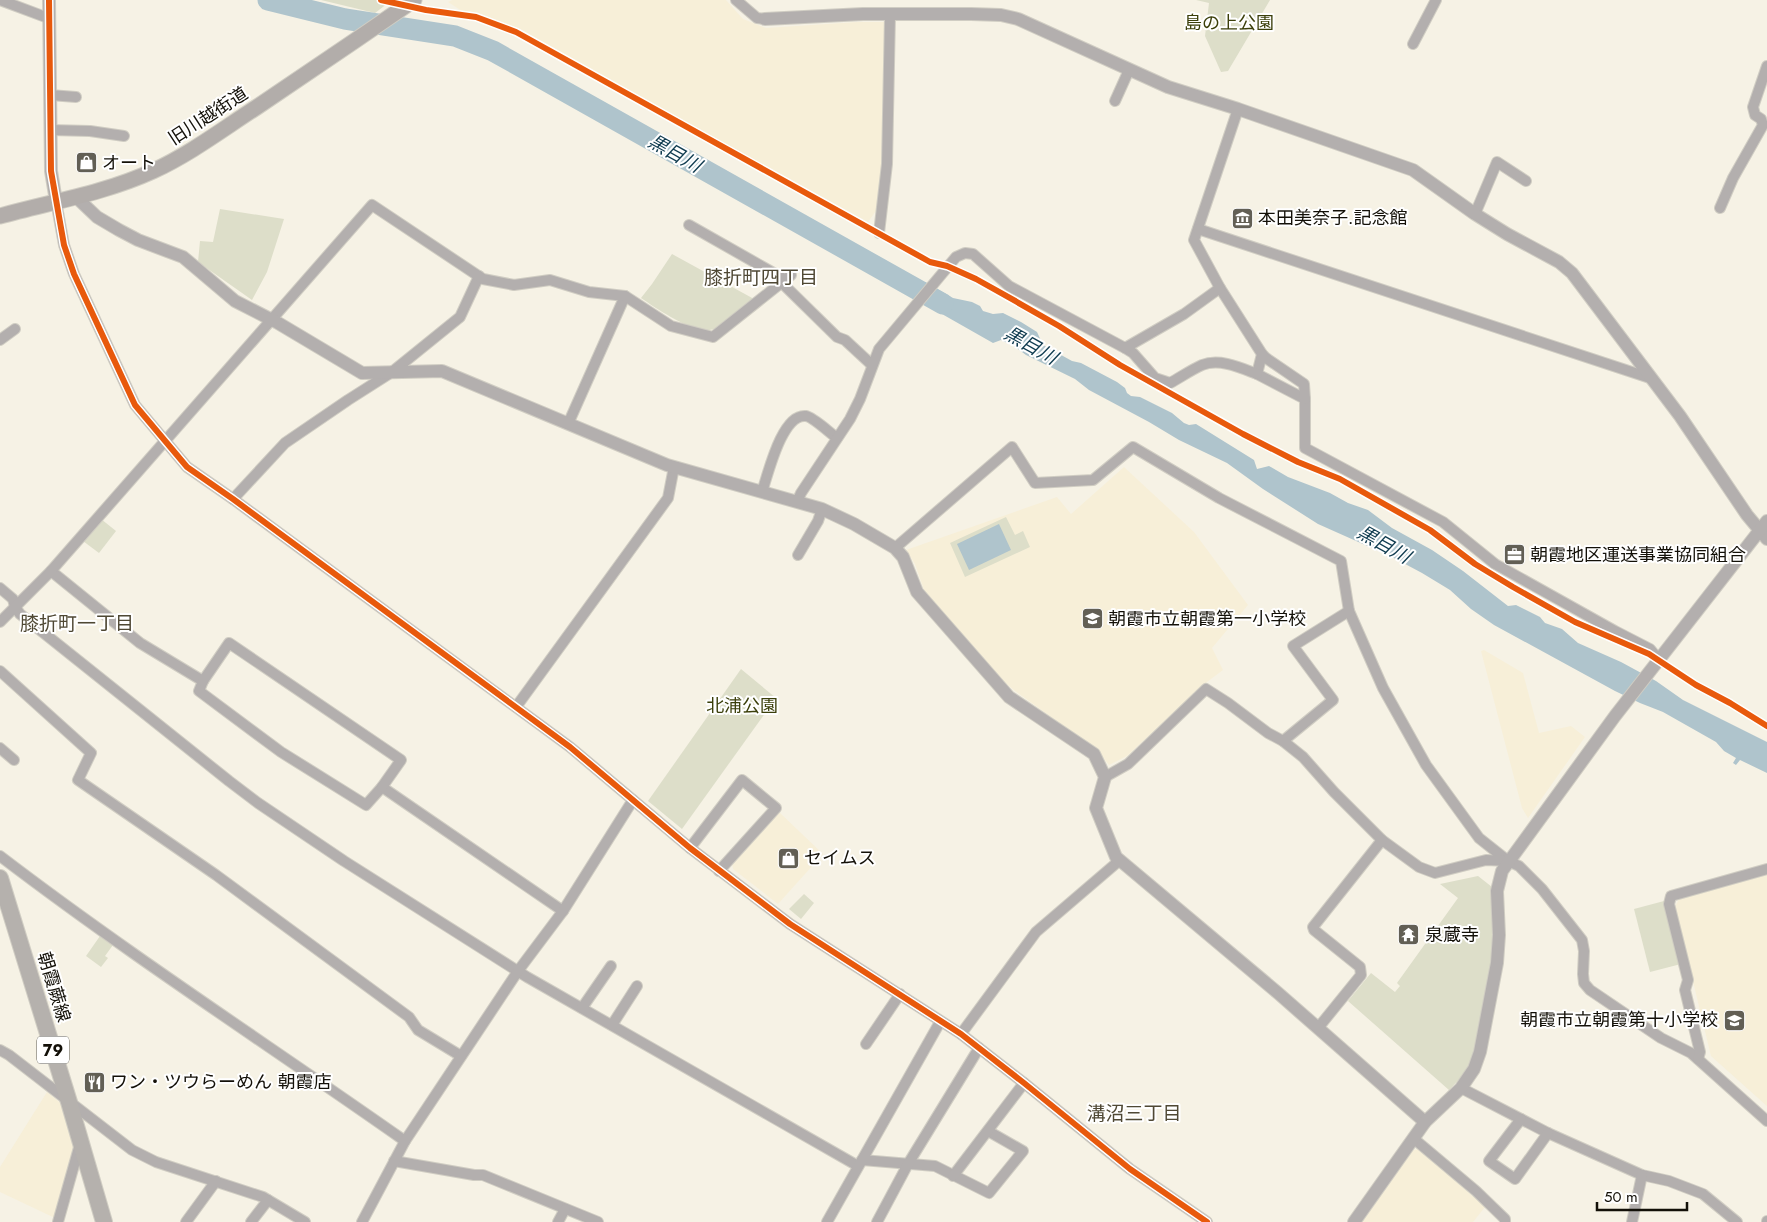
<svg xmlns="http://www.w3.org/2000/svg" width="1767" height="1222" font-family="Jost,'Noto Sans JP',sans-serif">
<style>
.built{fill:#f7efd8}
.green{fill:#dddec9}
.water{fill:#afc4cc}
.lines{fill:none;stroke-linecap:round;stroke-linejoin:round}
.river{stroke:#afc4cc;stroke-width:21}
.minor-casing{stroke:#d0cdc3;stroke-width:12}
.tertiary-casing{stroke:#d0cdc3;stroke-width:14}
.secondary-casing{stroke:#d0cdc3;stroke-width:17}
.primary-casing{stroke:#d0cdc3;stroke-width:18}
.minor{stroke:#b3afae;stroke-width:10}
.tertiary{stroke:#b3afae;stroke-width:12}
.secondary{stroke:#b2adaa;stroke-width:15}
.primary{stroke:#b5b1ad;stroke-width:16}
.cycleway-casing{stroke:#fff;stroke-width:9}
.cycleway{stroke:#e8590c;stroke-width:6}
.labels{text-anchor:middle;stroke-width:4;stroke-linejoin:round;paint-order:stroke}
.shield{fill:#fff;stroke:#5a5852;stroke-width:1}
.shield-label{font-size:16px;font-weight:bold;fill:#131008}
.park-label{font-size:18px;fill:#3b3f0a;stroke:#fff}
.street-label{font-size:18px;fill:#131008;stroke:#fff}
.poi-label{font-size:18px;fill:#131008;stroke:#fff;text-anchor:start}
.water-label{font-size:19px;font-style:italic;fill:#0f3b4f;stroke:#fff}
.neighbourhood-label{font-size:19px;fill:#4f4834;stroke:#fff}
</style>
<rect width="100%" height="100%" fill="#f6f2e5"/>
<g class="built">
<polygon points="452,0 726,0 743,19 766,28 858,22 886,22 884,163 878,208 868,222 530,36 496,20 462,11 448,2"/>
<polygon points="1124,467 1194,532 1248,605 1212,648 1223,670 1203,685 1127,756 1109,765 1097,750 1015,691 1002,680 959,634 924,590 915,564 906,550 1057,497 1071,514"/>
<polygon points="1484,650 1523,673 1539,733 1571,726 1585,737 1528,818 1522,808 1481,651"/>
<polygon points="779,812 823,854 778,904 733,869 732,864"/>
<polygon points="1767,875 1767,1106 1711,1056 1675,907 1680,897"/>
<polygon points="47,1092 64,1106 76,1149 57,1219 0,1192 0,1167"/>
<polygon points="1419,1149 1485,1207 1473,1222 1361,1222 1413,1150"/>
</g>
<g class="green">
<polygon points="321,0 392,0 375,13"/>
<polygon points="1196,0 1270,0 1228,71 1221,72 1205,36 1209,3"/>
<polygon points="220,209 284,219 267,272 252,300 198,262 200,241 213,242"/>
<path d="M672,254L754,299C742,309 729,321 716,328C698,338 656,308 641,298L652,284Z"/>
<polygon points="1006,517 1015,535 1023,531 1030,547 965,577 950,543"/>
<polygon points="101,519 116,531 99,553 79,538"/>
<polygon points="741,669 776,698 682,829 648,801"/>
<polygon points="1478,876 1492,887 1493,952 1473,1057 1464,1074 1449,1090 1348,1001 1371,973 1395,992 1400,986 1397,983 1458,898 1440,884"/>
<polygon points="804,894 814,903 801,919 789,909"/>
<polygon points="1664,901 1681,964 1650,972 1634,909"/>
<polygon points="100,936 113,945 105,956 108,958 101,967 86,956"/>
</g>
<g class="water">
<polygon points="925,282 953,298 972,302 980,306 983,311 993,314 1003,313 1021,322 1037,332 1043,345 1072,361 1081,363 1117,382 1125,388 1127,393 1131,396 1140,397 1172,413 1184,423 1189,425 1196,424 1254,460 1257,469 1269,466 1288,477 1330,493 1348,503 1368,510 1392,528 1432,550 1463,571 1508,606 1516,605 1540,617 1545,623 1562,629 1578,643 1621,662 1656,681 1683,700 1767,742 1767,773 1740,760 1736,765 1733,763 1736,758 1724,751 1716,742 1663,712 1640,703 1615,691 1494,625 1471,609 1450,590 1422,573 1392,557 1318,524 1263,489 1227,463 1179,440 1149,422 1089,390 1075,379 1026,355 1014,346 1001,340 993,343 912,297"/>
<polygon points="999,524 1011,550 969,570 957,544"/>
</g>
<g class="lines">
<polyline class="river" points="268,0 345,19 455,36 493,51 943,304"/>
<defs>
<g id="minor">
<polyline points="0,0 48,18"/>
<polyline points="736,0 757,18 765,19"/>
<polyline points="1413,44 1436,0"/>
<polyline points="50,95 76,97"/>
<polyline points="1115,101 1129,70"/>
<polyline points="1238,109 1194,240 1220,288 1262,354 1257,374 1305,399 1305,448 1443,522 1495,564 1615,631 1650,649 1659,660"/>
<polyline points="50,130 90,131 124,136"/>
<polyline points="56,201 64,245 74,274 135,405 187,467 233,499 570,747 690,848 790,924 961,1034 1024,1083 1130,1169 1207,1222"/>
<polyline points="1720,208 1733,178 1763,125 1761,119 1755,115 1753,107 1767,66"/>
<polyline points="1475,214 1497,162 1526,181"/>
<polyline points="689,225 786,280"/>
<polyline points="1198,229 1650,378"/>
<polyline points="879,233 887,164 890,15"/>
<polyline points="782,283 837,337 845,340 872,365"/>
<polyline points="0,340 15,329"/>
<path d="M1125,348L1133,353L1155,378L1170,383C1181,377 1191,370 1202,365C1220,358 1241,368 1257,374"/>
<polyline points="1262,354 1266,358 1304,384 1305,399"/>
<polyline points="568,424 625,296"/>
<path d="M762,492C768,474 782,413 806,416C813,417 830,433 837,438"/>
<polyline points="233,499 285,443 348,400 392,372 460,317 479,276"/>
<polyline points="797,502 801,493 850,419 860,399 879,349 956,257 965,253 973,254 1009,286 1125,348 1184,314 1220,288"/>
<polyline points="895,548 1012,447 1035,483 1093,480 1133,447 1219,498 1341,561 1349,611 1383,688 1426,765 1479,838 1508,861 1519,866 1542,889 1582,940 1584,951 1583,974 1584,983 1590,990 1661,1038 1691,1053 1767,1121"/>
<polyline points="798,555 818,521 822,509"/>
<polyline points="51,571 140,643 203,681 199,691 281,752 366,805 382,787 563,911"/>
<polyline points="0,588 13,599 15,607 20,614 229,781 258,803 344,861 527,977 858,1166"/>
<polyline points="0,622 51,571 372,205 483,279 514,285 550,280 589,292 625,296 671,326 713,337 791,275"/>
<polyline points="0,671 91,753 78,780 216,875 409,1017 418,1030 461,1056"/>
<polyline points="203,681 229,643 401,760 382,787"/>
<polyline points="516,707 668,498 674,467"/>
<polyline points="1283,741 1333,700 1293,646 1349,611"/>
<polyline points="0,748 14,760"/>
<polyline points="1105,777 1128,764 1206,689 1228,703 1268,733 1283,741 1303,757 1334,792 1382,840 1419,867 1435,873 1486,860 1508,861"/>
<polyline points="690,848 742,780 776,808 719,871"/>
<path d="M0,856C131,956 270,1046 405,1141"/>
<polyline points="582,1008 611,966"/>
<polyline points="612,1025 637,986"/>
<polyline points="1318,1028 1361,975 1360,967 1314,930 1313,927 1382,840"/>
<polyline points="961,1034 1036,932 1120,860"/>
<polyline points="866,1044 900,994"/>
<polyline points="0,1050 9,1055 132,1150 156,1162 263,1197 305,1222"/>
<polyline points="1698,1059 1700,1052 1685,990 1688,980 1669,904 1671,896 1767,869"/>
<polyline points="1461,1088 1548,1133 1642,1175 1669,1181 1703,1194 1737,1222"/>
<polyline points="1521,1119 1489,1161 1515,1179 1548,1133"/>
<polyline points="1413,1138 1476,1191 1505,1219 1505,1222"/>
<polyline points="862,1160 935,1166 989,1193 1023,1151 988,1131"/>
<polyline points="394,1161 474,1175 483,1175 598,1222"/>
<polyline points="953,1176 1024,1083"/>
<polyline points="58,1222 80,1144"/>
<polyline points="186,1222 216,1181"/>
<polyline points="251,1222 268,1200"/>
<polyline points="362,1222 405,1141 518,971 563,911 633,800"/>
<polyline points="558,1222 565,1209"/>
<polyline points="827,1222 940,1022"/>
<polyline points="877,1222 908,1164 979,1048"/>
<polyline points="1632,1222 1642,1175"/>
<polyline points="1767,1222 1767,1221"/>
</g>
<g id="tertiary">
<polyline points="49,0 51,171 56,201"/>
<polyline points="765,19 863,14 971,14 1001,15 1018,19 1168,87 1238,109 1413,170 1475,214 1507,234 1559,262 1572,273 1680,416 1747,515 1767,539"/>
<polyline points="76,197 97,217 119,230 138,240 183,257 235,301 278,323 362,373 442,371 667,465 822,509 854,524 895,548 903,557 917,592 1009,697 1094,754 1105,777 1096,808 1116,857 1278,993 1425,1122"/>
<polyline points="1354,1222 1425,1122 1461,1088 1474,1069 1480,1052 1497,963 1499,935 1497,891 1502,871 1615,716 1767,521"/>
</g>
<path id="secondary" d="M0,216C51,202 105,193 153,171C190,154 223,129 257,107C309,72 362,36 414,0"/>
<polyline id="primary" points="0,878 69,1102 104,1222"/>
</defs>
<use href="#minor" class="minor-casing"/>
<use href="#tertiary" class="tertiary-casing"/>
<use href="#secondary" class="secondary-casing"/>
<use href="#primary" class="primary-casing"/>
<use href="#minor" class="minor"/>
<use href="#tertiary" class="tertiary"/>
<use href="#secondary" class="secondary"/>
<use href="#primary" class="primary"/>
<defs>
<g id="cycleway">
<polyline points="49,0 51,171 64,245 74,274 135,405 187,467 233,499 570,747 690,848 790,924 961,1034 1024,1083 1130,1169 1207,1222"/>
<polyline points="381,0 426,10 476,17 516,32 930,262 947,266 976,279 1017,302 1059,326 1120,365 1243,434 1298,462 1340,479 1430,530 1475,564 1513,587 1575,622 1649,654 1696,685 1730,703 1767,726"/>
</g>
</defs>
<use href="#cycleway" class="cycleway-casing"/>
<use href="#cycleway" class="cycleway"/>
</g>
<defs>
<symbol id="shop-square" viewBox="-11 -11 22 22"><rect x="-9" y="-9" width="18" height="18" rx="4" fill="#625f55" stroke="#fff"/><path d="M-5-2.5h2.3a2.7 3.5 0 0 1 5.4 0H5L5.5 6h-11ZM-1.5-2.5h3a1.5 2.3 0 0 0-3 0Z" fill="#fff"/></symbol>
<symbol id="museum-square" viewBox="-11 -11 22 22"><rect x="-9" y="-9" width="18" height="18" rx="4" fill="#625f55" stroke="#fff"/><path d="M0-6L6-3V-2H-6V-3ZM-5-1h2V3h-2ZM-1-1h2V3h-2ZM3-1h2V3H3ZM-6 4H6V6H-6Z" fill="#fff"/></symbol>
<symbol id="office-square" viewBox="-11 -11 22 22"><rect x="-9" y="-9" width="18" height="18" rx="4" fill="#625f55" stroke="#fff"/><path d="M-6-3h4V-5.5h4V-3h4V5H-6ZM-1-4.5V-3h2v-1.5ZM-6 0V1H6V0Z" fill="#fff"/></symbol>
<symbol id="school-square" viewBox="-11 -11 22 22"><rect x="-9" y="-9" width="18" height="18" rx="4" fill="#625f55" stroke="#fff"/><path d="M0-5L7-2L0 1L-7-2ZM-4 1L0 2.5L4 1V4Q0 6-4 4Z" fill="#fff"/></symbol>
<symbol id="temple-square" viewBox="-11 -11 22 22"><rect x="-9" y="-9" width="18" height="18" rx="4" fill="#625f55" stroke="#fff"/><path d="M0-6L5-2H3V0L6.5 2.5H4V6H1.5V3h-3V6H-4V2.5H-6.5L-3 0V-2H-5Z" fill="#fff"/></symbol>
<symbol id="restaurant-square" viewBox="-11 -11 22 22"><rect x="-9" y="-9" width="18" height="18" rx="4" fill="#625f55" stroke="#fff"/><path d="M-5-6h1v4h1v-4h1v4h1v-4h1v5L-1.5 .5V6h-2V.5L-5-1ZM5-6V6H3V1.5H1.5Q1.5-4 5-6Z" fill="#fff"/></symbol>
</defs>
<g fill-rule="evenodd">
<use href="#shop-square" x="74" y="150" width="25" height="25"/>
<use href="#museum-square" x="1230" y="206" width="25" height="25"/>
<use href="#office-square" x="1502" y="542" width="25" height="25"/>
<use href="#school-square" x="1080" y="606" width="25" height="25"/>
<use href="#shop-square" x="776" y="846" width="25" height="25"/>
<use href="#temple-square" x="1396" y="922" width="25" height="25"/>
<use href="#school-square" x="1722" y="1008" width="25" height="25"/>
<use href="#restaurant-square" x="82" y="1070" width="25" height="25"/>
</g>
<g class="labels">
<rect class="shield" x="37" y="1036.5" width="32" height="27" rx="4"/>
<g class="shield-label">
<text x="53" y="1056">79</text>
</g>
<g class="park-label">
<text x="1229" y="29">島の上公園</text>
<text x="742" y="712">北浦公園</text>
</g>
<g class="street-label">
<text transform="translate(208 116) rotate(-33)" y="6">旧川越街道</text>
<text transform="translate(54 987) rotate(73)" y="6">朝霞蕨線</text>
</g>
<g class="poi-label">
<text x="102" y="169">オート</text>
<text x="1258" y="224">本田美奈子.記念館</text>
<text x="1530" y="561">朝霞地区運送事業協同組合</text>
<text x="1108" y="625">朝霞市立朝霞第一小学校</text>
<text x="804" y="864">セイムス</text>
<text x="1425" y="941">泉蔵寺</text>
<text x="1718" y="1026" text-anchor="end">朝霞市立朝霞第十小学校</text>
<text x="110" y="1088">ワン・ツウらーめん 朝霞店</text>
</g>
<g class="water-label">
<text transform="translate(675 153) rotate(29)" y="7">黒目川</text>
<text transform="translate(1031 345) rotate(29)" y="7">黒目川</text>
<text transform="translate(1384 544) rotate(29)" y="7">黒目川</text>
</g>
<g class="neighbourhood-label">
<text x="761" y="284">膝折町四丁目</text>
<text x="77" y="630">膝折町一丁目</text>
<text x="1134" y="1120">溝沼三丁目</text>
</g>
</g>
<path d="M1597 1202v8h90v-8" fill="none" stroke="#131008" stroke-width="2.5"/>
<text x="1604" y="1202" font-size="15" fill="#131008" stroke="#ffffff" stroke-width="4" paint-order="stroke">50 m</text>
</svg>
